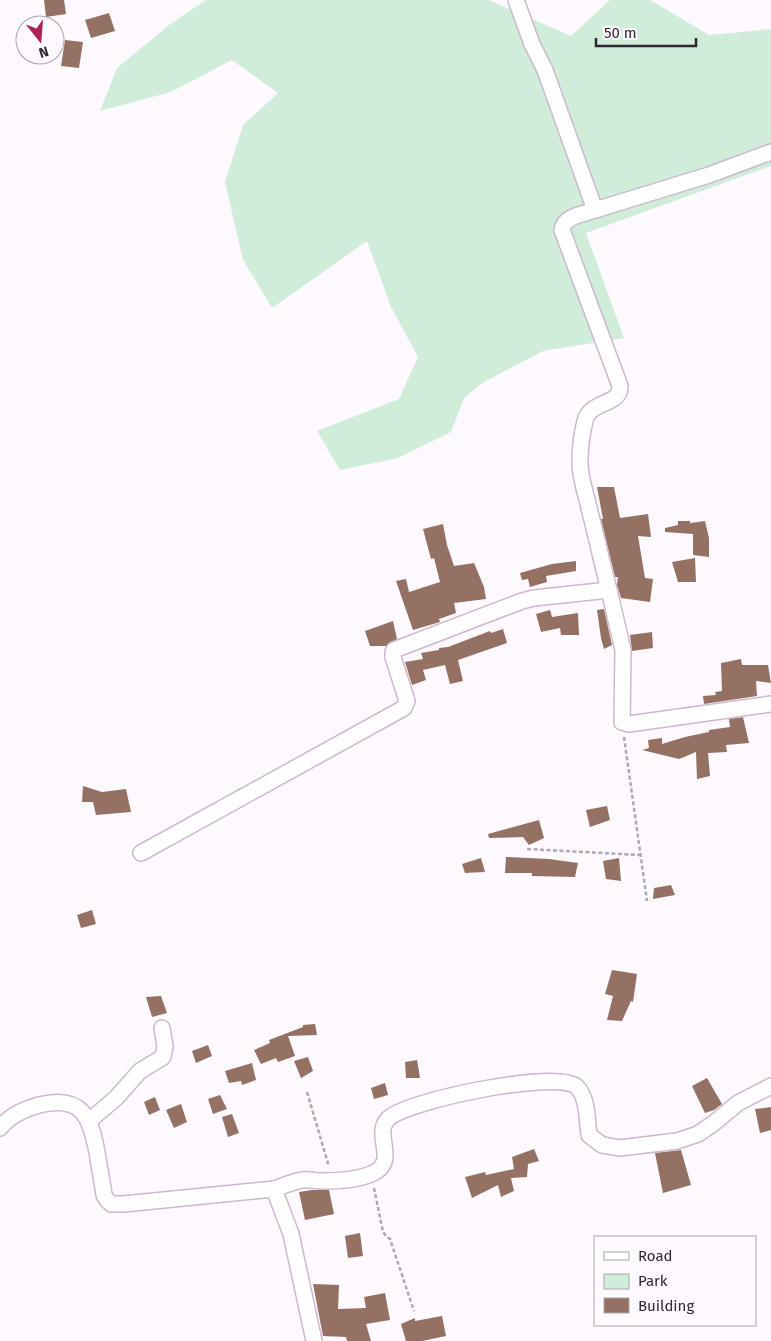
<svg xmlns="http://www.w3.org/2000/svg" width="771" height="1341" font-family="'Fira Sans',sans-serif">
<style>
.green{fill:#d0edd9}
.building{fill:#957163}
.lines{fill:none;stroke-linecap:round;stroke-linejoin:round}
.street-casing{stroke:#ccb9ce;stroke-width:18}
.path{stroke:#aea8af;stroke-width:2.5;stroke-dasharray:4 2.5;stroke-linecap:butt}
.street{stroke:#fff;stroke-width:15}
</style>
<rect width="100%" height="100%" fill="#fdf9fe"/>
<polygon class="green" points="206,0 489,0 571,36 610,0 650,0 709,35 771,29 771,166 586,233 624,338 543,351 484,382 464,398 451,432 398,458 340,470 317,431 399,399 418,357 391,307 367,241 272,308 243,260 225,182 243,125 278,93 232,60 171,92 100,111 117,68 169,25"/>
<g class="building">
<polygon points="44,0 64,0 66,14 46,17"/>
<polygon points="109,13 115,31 91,38 85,20"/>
<polygon points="65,40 83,42 79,68 61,66"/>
<polygon points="597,487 614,487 620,518 648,514 651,537 638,536 645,578 653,579 650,602 621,598 617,585 618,577 615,577 601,519 603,519"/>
<polygon points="678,521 690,521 690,523 705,521 709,538 709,557 693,555 693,534 665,532 665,528 678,525"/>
<polygon points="443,524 447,545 454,566 474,563 484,587 486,599 454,603 456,613 439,619 440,622 413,630 396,581 406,579 409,592 440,582 434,558 431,559 423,529"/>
<polygon points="695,558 696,582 678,582 672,562"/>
<polygon points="576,561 576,571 546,576 547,582 530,587 528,579 522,580 520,573 552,564"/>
<polygon points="604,609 612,645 604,649 601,638 597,610"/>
<polygon points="550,610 552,617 578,613 579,635 561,635 560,628 541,632 536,614"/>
<polygon points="393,621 397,639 386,646 370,646 365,631"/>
<polygon points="503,629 507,643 458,660 463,681 450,684 445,665 423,670 426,680 412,685 405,662 423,659 421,653 439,650 439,648 448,647 490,631 491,633"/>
<polygon points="652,632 653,648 632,651 630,635"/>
<polygon points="741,659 742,665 768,665 771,683 756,681 757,696 704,704 703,696 716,695 715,692 722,691 721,663"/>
<polygon points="743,717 749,743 726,745 727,752 708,753 710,776 697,779 696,752 679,759 642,750 649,748 648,740 662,738 662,744 685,737 709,732 709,730 730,727 729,719"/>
<polygon points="83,786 102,792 126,789 131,812 96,815 93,802 82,802"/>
<polygon points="607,806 610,820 590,827 586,810"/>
<polygon points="539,820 544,838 529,845 523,837 489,838 488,834"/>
<polygon points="506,857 549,859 578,863 575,877 532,876 532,873 505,873"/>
<polygon points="481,858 485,872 465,873 462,864"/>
<polygon points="619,858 621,881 606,879 603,861"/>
<polygon points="671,885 675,895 653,899 654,888"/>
<polygon points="92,910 96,924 81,928 77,915"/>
<polygon points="612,970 637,974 633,1002 631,1001 622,1021 607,1020 613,996 605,994"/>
<polygon points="161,996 167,1013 152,1017 146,997"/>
<polygon points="315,1024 317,1035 288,1036 295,1056 278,1062 276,1058 261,1064 254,1050 270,1043 269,1040 303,1027 303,1025"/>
<polygon points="208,1045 212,1056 196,1063 192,1051"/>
<polygon points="308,1057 313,1071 301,1078 294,1061"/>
<polygon points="417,1060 420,1078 406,1078 405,1062"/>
<polygon points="252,1063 256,1080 242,1085 241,1081 229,1083 225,1071"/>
<polygon points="707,1078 722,1104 714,1110 705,1113 692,1086"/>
<polygon points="385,1083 388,1095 374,1099 371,1088"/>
<polygon points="220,1095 227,1109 213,1114 208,1099"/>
<polygon points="155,1097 160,1110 149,1115 144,1102"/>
<polygon points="181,1104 187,1122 174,1128 166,1110"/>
<polygon points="771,1107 771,1130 760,1133 755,1109"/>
<polygon points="232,1114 239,1133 228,1137 222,1117"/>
<polygon points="534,1149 539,1161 528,1164 527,1177 511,1178 514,1191 501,1197 498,1185 472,1198 465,1177 485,1172 486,1175 514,1169 512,1157"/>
<polygon points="681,1150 691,1185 663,1193 655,1153"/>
<polygon points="312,1190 329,1190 334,1214 305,1220 299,1192"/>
<polygon points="360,1233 363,1256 348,1258 345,1236"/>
<polygon points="313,1284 339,1285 338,1309 366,1308 364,1297 385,1293 390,1320 366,1324 371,1341 347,1341 346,1337 323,1336"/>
<polygon points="442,1316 446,1336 422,1341 406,1341 401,1324 415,1318 415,1321"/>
</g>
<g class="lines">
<defs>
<g id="street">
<polyline points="516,0 532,44 545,70 595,210 709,175 771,152"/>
<path d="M595,210C583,214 564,216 562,230L620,386C621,406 590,400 585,421C582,433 580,450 580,463C580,478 586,494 589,508C596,535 602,563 609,590"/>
<polyline points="141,853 404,708 407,701 393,657 393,652 394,650 522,601 534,598 609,590 623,650 622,722 629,724 771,704"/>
<polyline points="89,1121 116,1098 140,1071 163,1057 165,1046 162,1028"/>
<path d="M0,1128C9,1116 25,1109 39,1105C82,1095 90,1116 97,1152C99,1166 102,1180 104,1195L107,1200L111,1204H124L274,1189"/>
<path d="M314,1341L291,1234L274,1189C283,1186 294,1181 303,1180C309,1179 316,1181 322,1181C338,1181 357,1180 371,1174C401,1162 371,1134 389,1118C409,1100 559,1069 577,1087C588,1098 587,1121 589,1135L602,1145L620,1148L677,1141L698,1134L714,1123L738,1103L771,1086"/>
</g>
</defs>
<use href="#street" class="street-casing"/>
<g class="path">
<polyline points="624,737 647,901"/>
<polyline points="527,849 640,855"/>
<polyline points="307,1092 329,1167"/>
<polyline points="374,1188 383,1232 386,1236 390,1239 414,1311"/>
</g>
<use href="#street" class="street"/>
</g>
<rect x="594" y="1236" width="162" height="90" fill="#fdf9fe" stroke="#aba5ab"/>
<rect x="604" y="1252" width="25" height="8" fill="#ffffff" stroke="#aba5ab"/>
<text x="638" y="1261" font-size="15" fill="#2f272f">Road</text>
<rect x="604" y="1274" width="25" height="15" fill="#d0edd9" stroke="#aba5ab"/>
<text x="638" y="1286" font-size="15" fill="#2f272f">Park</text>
<rect x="604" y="1298" width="25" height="15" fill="#957163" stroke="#aba5ab"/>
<text x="638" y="1311" font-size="15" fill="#2f272f">Building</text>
<g transform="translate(40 40) rotate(163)"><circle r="24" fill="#fdf9fe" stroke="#aba5ab"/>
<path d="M0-4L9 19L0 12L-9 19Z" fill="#af2056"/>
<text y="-8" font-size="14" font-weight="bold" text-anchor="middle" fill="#2f272f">N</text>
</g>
<path d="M596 38v8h100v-8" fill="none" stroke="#2f272f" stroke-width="2.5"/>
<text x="604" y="38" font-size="15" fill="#2f272f" stroke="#fdf9fe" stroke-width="4" paint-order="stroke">50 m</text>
</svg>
